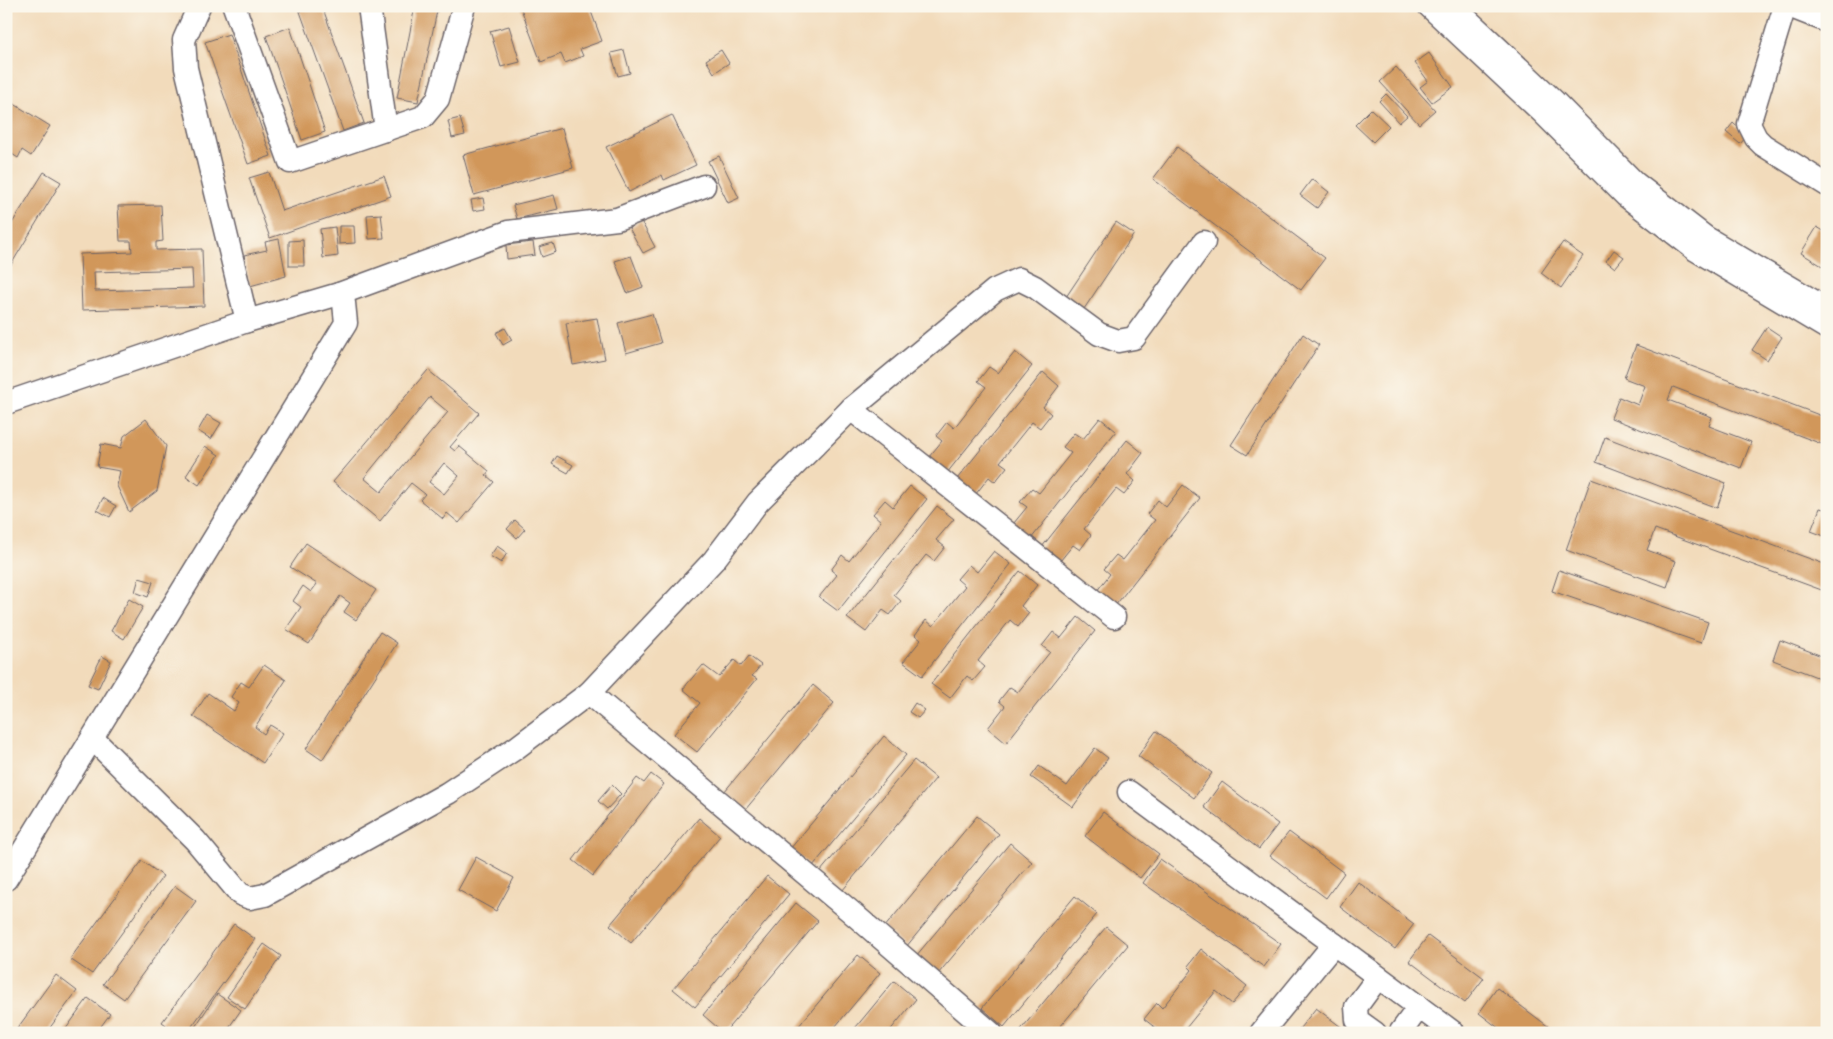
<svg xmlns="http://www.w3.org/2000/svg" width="1833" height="1039" font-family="'Libre Caslon Text',serif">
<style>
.building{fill:#d1975a;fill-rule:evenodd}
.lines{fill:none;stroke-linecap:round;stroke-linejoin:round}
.minor-casing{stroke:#6b6368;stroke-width:25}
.minor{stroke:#fff;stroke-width:22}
</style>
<rect width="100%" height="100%" fill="#fbf7ec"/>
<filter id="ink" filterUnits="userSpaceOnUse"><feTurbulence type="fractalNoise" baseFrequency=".02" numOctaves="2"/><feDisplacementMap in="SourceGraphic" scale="10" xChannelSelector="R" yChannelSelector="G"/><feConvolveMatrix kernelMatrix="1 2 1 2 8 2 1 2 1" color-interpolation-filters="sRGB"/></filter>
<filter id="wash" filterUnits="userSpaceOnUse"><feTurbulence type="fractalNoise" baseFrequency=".0096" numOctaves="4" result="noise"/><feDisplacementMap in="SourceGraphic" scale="20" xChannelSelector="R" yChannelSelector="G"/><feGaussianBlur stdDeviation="1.12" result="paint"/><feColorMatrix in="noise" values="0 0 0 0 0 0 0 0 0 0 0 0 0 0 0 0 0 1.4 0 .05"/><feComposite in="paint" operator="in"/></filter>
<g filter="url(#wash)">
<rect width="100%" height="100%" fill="#f2dbbb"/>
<g id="blocks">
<g class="building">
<polygon points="298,6 322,6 364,123 343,131"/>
<polygon points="415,6 438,6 418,102 397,98"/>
<polygon points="520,6 589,6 602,41 580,49 583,56 565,63 561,54 541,62"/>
<polygon points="509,26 520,62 501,67 490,31"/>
<polygon points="290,27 325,132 302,140 266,36"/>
<polygon points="229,34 271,156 248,164 205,42"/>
<polygon points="624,50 630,73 618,76 611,53"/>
<polygon points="721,50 729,63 714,73 706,60"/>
<polygon points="1429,53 1453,87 1432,102 1420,87 1428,81 1415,63"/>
<polygon points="1396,67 1435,110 1419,124 1380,82"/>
<polygon points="1386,94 1407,116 1399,123 1379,101"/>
<polygon points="6,99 50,126 31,156 22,150 18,158 6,150"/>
<polygon points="1371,109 1389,126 1373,142 1355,125"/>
<polygon points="672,115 696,165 664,180 662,175 629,192 606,147"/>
<polygon points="460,118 465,135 452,138 448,121"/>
<polygon points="1733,123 1747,136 1740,144 1726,132"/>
<polygon points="562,128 573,168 474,195 463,155"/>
<polygon points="1177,147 1325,258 1301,290 1153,179"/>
<polygon points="719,156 739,198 728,203 708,161"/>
<polygon points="44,172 61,182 6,273 6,233"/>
<polygon points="269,172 282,211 384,176 391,196 270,238 249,178"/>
<polygon points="1312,179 1329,192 1317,208 1300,195"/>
<polygon points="554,195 558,209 517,219 513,205"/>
<polygon points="483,198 485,209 473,211 471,200"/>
<path d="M161,205L163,241L156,242V250L202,249L204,306L82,310L80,254L132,252L131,241H120L118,206ZM192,269L193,288L95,291L94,272Z"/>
<polygon points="381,214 384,238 369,239 367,215"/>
<polygon points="641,221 655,247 643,253 629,228"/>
<polygon points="1116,222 1134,234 1084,309 1066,297"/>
<polygon points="339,226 354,226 355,243 339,244"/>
<polygon points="335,227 338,256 323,258 320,229"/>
<polygon points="1817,227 1827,233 1827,269 1801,253"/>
<polygon points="279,239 286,276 250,286 244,255 267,250 265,242"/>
<polygon points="303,240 304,266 289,266 289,241"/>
<polygon points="533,242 535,255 507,259 506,245"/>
<polygon points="1563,242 1583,256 1561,288 1541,273"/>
<polygon points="553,243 556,252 542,257 539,247"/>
<polygon points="1614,250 1624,257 1615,268 1606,261"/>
<polygon points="631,256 643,287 627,293 615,261"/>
<polygon points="652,314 661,343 626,353 618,323"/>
<polygon points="597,318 605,359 573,365 566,323"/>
<polygon points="1767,327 1782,337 1767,360 1752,350"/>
<polygon points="505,328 512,340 503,345 496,333"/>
<polygon points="1303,334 1319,345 1247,455 1231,445"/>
<polygon points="1636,345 1827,418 1827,446 1673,387 1668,400 1712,417 1709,426 1751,442 1741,468 1611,418 1619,397 1638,405 1645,386 1624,378"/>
<polygon points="1015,352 1032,366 943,478 924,463 942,441 936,436 947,422 954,428 986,387 978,381 989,367 998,373"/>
<path d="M428,370L479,413L450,447L455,451L459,446L489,471L486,475L494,482L459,523L447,513L443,519L420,500L425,494L411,483L380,521L333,482ZM430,397L448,412L381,492L364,478ZM444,463L459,476L444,494L429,482Z"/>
<polygon points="1043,372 1059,386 1043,407 1051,414 1040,428 1032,422 1000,462 1007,467 995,482 989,477 972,499 953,484"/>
<polygon points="207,415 221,423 211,439 198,431"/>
<polygon points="1100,418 1116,431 1027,544 1009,529 1027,507 1020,502 1032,488 1039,493 1071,453 1063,447 1074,433 1083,439"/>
<polygon points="146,419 166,446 157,491 129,512 117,486 120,471 97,467 101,444 121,448 124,436"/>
<polygon points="1605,437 1726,483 1717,508 1596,462"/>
<polygon points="1127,440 1143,453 1127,474 1135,481 1124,495 1116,489 1084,529 1091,535 1080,550 1073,545 1056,566 1038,552"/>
<polygon points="205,446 219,455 199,485 186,476"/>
<polygon points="557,456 573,465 568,473 552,464"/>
<polygon points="1591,479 1827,565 1827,592 1655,529 1647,550 1676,561 1667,587 1566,550"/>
<polygon points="1183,485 1200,498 1111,611 1093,596 1110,574 1104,569 1116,555 1123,560 1155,520 1147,514 1158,500 1166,507"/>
<polygon points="910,486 927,499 838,611 819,597 837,575 831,570 842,555 849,561 881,521 873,514 885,500 893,507"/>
<polygon points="103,498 116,506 110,517 97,510"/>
<polygon points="937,506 954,519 936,540 945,547 934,561 926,555 894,595 901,601 890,615 883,610 866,632 847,618"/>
<polygon points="1820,508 1827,510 1827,537 1811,531"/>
<polygon points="515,520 525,529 517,538 507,529"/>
<polygon points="306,543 376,590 356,620 344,612 350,603 340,596 309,644 286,629 301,607 293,601 303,586 311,592 317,584 290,567"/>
<polygon points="497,546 507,553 501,563 490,556"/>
<polygon points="994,551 1011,564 922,676 903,662 921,640 915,635 926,620 933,626 965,586 957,579 969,565 977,572"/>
<polygon points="1559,570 1708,622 1701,643 1552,591"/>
<polygon points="1020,571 1037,585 1021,606 1029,613 1018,627 1010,620 978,661 985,667 973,681 967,676 950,698 931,684"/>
<polygon points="139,578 153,582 148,597 135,592"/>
<polygon points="129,599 143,607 124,639 111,631"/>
<polygon points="1078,617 1095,631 1006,743 988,728 1005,706 999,701 1010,687 1018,692 1050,652 1042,646 1053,632 1061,638"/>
<polygon points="380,632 397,643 322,760 306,749"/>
<polygon points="1780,640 1827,658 1827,681 1773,660"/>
<polygon points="102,656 111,661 98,689 88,685"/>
<polygon points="749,656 761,665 752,676 757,679 697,752 674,734 700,703 683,689 703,665 719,677 734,660 741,666"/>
<polygon points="264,665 286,680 255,727 264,734 270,725 283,733 263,763 193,716 208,693 234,711 239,703 231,697 241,682 249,687"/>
<polygon points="813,685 834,703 745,810 724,792"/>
<polygon points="915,703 925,710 918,718 909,712"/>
<polygon points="1156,731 1212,773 1194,798 1138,756"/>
<polygon points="884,736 906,755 812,867 790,849"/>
<polygon points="1095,748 1108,758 1073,807 1031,777 1039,766 1067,786"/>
<polygon points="914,760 936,778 842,891 820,872"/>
<polygon points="651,774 664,784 593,876 573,860 637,778 644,783"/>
<polygon points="1222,782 1278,824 1259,849 1204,807"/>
<polygon points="612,785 621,794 607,809 598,801"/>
<polygon points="1103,812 1159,854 1140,878 1085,836"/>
<polygon points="977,816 999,834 906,947 884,928"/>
<polygon points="699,818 720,836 631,943 610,925"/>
<polygon points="1289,832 1344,873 1326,898 1270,856"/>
<polygon points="1010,843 1032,862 938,974 916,956"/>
<polygon points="476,857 514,878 496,911 458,890"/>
<polygon points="1160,859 1281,944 1264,967 1143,883"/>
<polygon points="142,861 163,876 92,974 70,959"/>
<polygon points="767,876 789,894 695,1007 673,989"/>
<polygon points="1358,882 1414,924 1395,949 1340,907"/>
<polygon points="175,886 196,901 124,999 103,984"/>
<polygon points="1075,896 1097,914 1004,1027 982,1008"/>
<polygon points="796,903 818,921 724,1033 703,1015"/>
<polygon points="234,924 255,939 187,1033 177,1033 162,1022"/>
<polygon points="1106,927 1128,945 1055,1033 1018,1033"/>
<polygon points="1428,936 1484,978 1465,1003 1409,961"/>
<polygon points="264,944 281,956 245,1009 227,997"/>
<polygon points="1201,949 1247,986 1232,1004 1216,991 1186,1028 1191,1033 1162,1033 1144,1019 1157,1003 1162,1008 1192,970 1188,966"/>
<polygon points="858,955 880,973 830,1033 793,1033"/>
<polygon points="56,975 77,991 46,1033 14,1033"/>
<polygon points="894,981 916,999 888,1033 851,1033"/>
<polygon points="1497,988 1553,1030 1551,1033 1505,1033 1479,1013"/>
<polygon points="217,994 241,1010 225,1033 191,1033"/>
<polygon points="88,998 110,1014 96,1033 63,1033"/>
<polygon points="1316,1008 1349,1033 1296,1033"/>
</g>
</g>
</g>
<g filter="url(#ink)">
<use href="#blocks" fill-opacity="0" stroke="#6b6368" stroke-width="1"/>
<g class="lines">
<defs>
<g id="minor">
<polyline points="199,6 184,40 186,68 247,321"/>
<polyline points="234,6 290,162 423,117 438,99 464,6"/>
<polyline points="369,6 386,130"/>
<polyline points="1429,6 1542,112 1625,195 1696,250 1827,328"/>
<polyline points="1453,6 1553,100 1635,183 1705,237 1827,309"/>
<polyline points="1785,6 1749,124 1756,138 1763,145 1827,185"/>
<polyline points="1789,6 1827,21"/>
<polyline points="6,403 247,321 339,294 508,232 617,219 704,186"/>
<polyline points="851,409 1114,617"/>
<polyline points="589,693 850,911 991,1033"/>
<polyline points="93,739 195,840 240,894 250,898 265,895 448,793 516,748 589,693 714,560 758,502 851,409 995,290 1019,279 1035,287 1099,334 1118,341 1134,338 1204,242"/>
<polyline points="1129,792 1454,1033"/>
<polyline points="6,879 346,323 344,303 339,294"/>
<polyline points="1261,1033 1334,944"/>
<polyline points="1375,1033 1357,1020 1356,1007 1378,977"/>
<polyline points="1400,1033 1419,1007"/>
</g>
</defs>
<use href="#minor" class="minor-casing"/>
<use href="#minor" class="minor"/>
</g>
</g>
<rect width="1833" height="1039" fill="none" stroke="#fbf7ec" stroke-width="25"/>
</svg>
